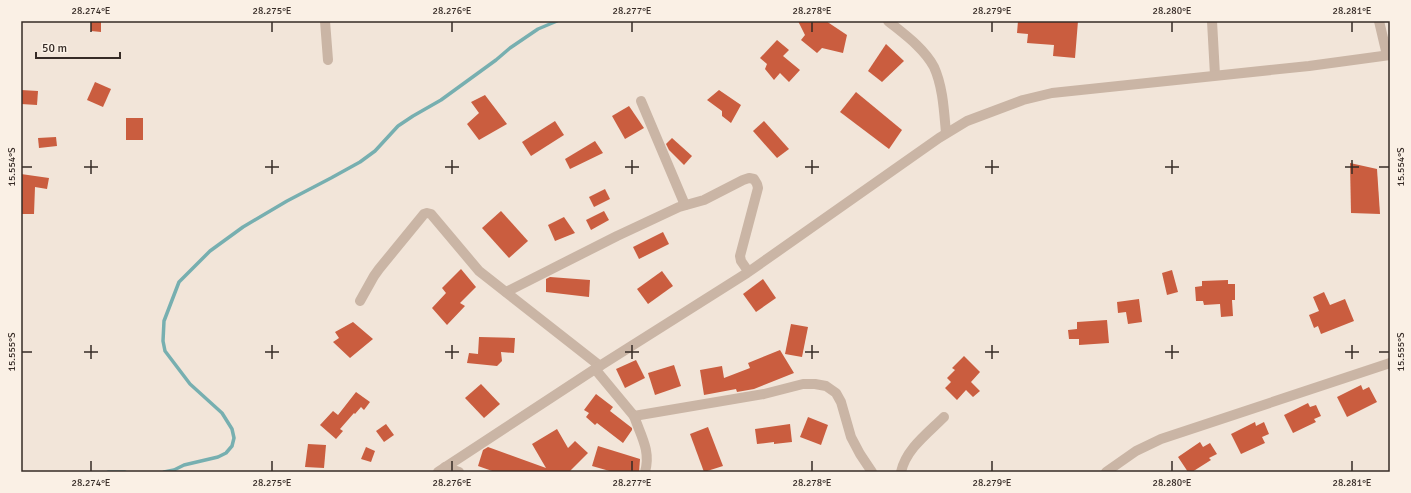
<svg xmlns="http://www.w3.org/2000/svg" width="1411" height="493" font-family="Signika,sans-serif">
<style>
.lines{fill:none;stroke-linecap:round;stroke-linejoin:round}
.stream{stroke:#77afb0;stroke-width:3.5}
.building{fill:#ca5d3f}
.street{stroke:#cab5a5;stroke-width:10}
.ticks{fill:none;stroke:#362b26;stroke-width:1.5}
.neatline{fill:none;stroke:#362b26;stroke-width:1.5}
.ticks-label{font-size:10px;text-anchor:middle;fill:#362b26}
</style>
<rect width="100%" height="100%" fill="#f2e5d9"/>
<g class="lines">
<g class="stream">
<polyline points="108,472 125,472"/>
<polyline points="164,472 174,470 184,465 218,457 226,453 232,446 234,438 232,429 222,413 190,384 165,351 163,341 164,321 179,282 210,251 243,227 287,201 331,178 360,162 375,151 398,126 413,116 441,100 496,60 510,48 538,29 557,21"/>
</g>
</g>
<g class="building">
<polygon points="91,21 101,21 101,32 91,31"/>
<polygon points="798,21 826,21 847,35 843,53 822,48 817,53 801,40 805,35"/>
<polygon points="1018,21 1078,21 1075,58 1053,56 1054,45 1027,43 1028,34 1017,33"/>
<polygon points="777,40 789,50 783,56 800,70 789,82 780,73 774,80 765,69 767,64 760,58"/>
<polygon points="886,44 904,61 882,82 868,71"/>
<polygon points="95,82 111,89 103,107 87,100"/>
<polygon points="21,90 38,91 37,105 21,104"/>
<polygon points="719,90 741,105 731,123 722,116 722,111 707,100"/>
<polygon points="856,92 902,130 889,149 840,112"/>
<polygon points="485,95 507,124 479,140 467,124 479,113 471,102"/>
<polygon points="629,106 644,128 625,139 612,116"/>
<rect x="126" y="118" width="17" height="22"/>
<polygon points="555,121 564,135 531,156 522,142"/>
<polygon points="764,121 789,149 777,158 753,131"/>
<polygon points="56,137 57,146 39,148 38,138"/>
<polygon points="672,138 692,156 684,165 669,150 666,144"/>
<polygon points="595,141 603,153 570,169 565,159"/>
<polygon points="1350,163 1377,169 1380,214 1351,213"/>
<polygon points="21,174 49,178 47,189 35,187 34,214 21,214"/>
<polygon points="605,189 610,199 594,207 589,197"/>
<polygon points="501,211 528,241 509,258 482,228"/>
<polygon points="604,211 609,220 591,230 586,220"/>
<polygon points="564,217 575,233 555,241 548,225"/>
<polygon points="663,232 669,244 639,259 633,247"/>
<polygon points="461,269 476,287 460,303 465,306 447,325 432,308 446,293 442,288"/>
<polygon points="1172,270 1178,292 1167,295 1162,273"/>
<polygon points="662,271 673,286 648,304 637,289"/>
<polygon points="550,277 590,280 589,297 546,292 546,279"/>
<polygon points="763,279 776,298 756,312 743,294"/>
<polygon points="1228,280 1228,284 1235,284 1235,300 1232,300 1233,316 1221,317 1220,304 1204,305 1203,301 1196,301 1195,287 1202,286 1202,281"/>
<polygon points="1324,292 1330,305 1345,299 1354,321 1321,334 1318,326 1314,328 1309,315 1319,311 1313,297"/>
<polygon points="1139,299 1142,322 1128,324 1126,312 1118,313 1117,302"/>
<polygon points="1107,320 1109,343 1079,345 1079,339 1069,339 1068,330 1077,329 1077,322"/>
<polygon points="353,322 373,339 350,358 333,342 339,338 335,332"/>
<polygon points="791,324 808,327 802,357 785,354"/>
<polygon points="479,337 515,338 514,353 501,352 502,361 497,366 467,363 469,353 478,354"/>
<polygon points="780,350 794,373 754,389 737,392 736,389 704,395 700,370 722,366 724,378 750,368 748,363"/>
<polygon points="964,356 980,372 971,382 980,391 973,397 966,390 957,400 945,388 951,382 947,378 955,370 952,368"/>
<polygon points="636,360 645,378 625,388 616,369"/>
<polygon points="674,365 681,386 655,395 648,373"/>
<polygon points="481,384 500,404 484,418 465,398"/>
<polygon points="1361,385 1363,390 1369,387 1377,402 1347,417 1337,397"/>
<polygon points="356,392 370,402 364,410 361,407 355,414 354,413 340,429 343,431 336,439 320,425 333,411 338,415"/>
<polygon points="596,394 613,407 610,411 632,428 632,430 623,443 597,423 595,425 586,417 589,413 584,410"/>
<polygon points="1308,403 1310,407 1316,405 1321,416 1314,419 1316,422 1293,433 1284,415"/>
<polygon points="808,417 828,425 821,445 800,437"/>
<polygon points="1255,422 1256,426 1264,422 1269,434 1262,437 1265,443 1241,454 1231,434"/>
<polygon points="386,424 394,435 384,442 376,431"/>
<polygon points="790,424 792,442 774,444 774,442 757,444 755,429"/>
<polygon points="708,427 723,466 704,472 690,434"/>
<polygon points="557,429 568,448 575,441 588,453 569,472 495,472 478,466 483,450 488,447 546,468 532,444"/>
<polygon points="1200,442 1203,447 1210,443 1217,454 1209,458 1211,460 1192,472 1188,472 1178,457"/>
<polygon points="308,444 326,445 324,468 305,467"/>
<polygon points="598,446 640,459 639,472 613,472 592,466"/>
<polygon points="366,447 375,451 371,462 361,459"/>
</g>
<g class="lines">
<g class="street">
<polyline points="325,21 328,60"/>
<path d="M888,21C904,34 924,48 934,67C943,87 944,111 946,133"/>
<polyline points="1212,21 1215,75"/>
<polyline points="1379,21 1387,55"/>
<polyline points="641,101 685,205"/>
<polyline points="506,292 617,236 679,207 704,200 743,180 749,178 754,179 757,184 758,188 740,256 741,261 748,271"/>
<polyline points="360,301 374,276 379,269 424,214 427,213 431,214 479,271 600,366"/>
<polyline points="595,369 634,416 764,394 803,384 815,384 826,386 836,393 841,402 851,437 860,454 872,472"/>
<path d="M634,416C641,436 651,451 645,472"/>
<polyline points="445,467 459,472"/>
<polyline points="438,472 595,369 747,273 939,138 967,121 1023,100 1052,93 1309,66 1390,55"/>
<path d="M901,472C906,449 928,433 944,417"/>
<polyline points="1106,472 1136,451 1161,439 1390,363"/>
</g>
</g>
<path class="ticks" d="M91,22V32M272,22V32M452,22V32M632,22V32M812,22V32M992,22V32M1172,22V32M1352,22V32M91,160V174M272,160V174M452,160V174M632,160V174M812,160V174M992,160V174M1172,160V174M1352,160V174M22,167H32M84,167H98M265,167H279M445,167H459M625,167H639M805,167H819M985,167H999M1165,167H1179M1345,167H1359M1379,167H1389M91,345V359M272,345V359M452,345V359M632,345V359M812,345V359M992,345V359M1172,345V359M1352,345V359M22,352H32M84,352H98M265,352H279M445,352H459M625,352H639M805,352H819M985,352H999M1165,352H1179M1345,352H1359M1379,352H1389M91,461V471M272,461V471M452,461V471M632,461V471M812,461V471M992,461V471M1172,461V471M1352,461V471"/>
<rect width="1411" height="493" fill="none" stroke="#faf0e5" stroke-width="44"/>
<path d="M36 52v6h84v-6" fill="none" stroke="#362b26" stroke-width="2"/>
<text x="42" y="52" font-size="12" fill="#362b26" stroke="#faf0e5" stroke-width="3" paint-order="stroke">50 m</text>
<rect x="22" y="22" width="1367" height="449" class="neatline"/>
<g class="ticks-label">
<text x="91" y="14">28.274°E</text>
<text x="272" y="14">28.275°E</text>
<text x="452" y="14">28.276°E</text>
<text x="632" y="14">28.277°E</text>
<text x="812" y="14">28.278°E</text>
<text x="992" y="14">28.279°E</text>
<text x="1172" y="14">28.280°E</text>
<text x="1352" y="14">28.281°E</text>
<text transform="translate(11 167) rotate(-90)" y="4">15.554°S</text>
<text transform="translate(1400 167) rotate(-90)" y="4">15.554°S</text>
<text transform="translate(11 352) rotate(-90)" y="4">15.555°S</text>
<text transform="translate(1400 352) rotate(-90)" y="4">15.555°S</text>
<text x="91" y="486">28.274°E</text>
<text x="272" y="486">28.275°E</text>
<text x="452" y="486">28.276°E</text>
<text x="632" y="486">28.277°E</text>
<text x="812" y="486">28.278°E</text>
<text x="992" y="486">28.279°E</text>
<text x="1172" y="486">28.280°E</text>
<text x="1352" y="486">28.281°E</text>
</g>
</svg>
